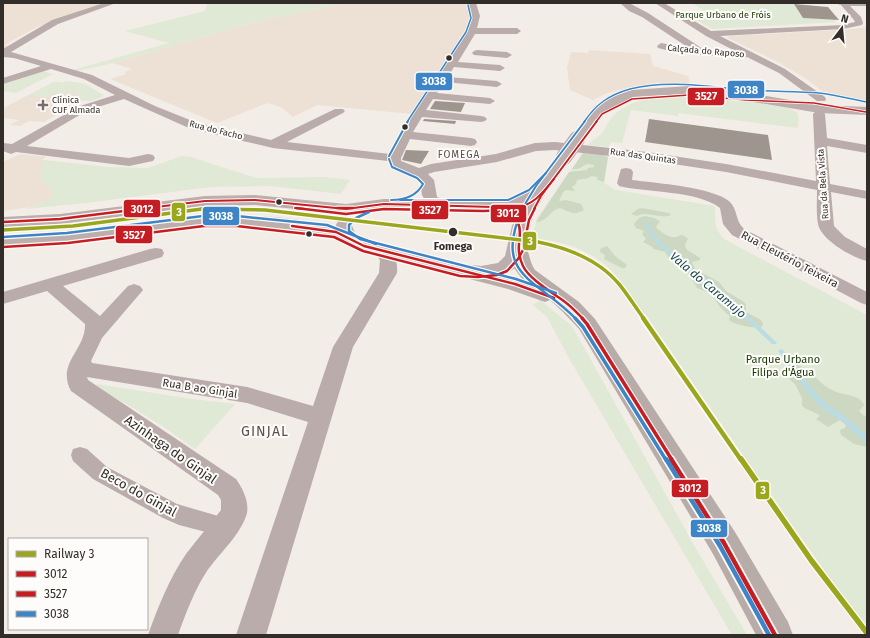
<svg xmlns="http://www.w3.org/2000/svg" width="870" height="638" font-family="'Fira Sans',sans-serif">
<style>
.built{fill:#ede1d5}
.green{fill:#e0e9d5}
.forest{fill:#ccd8c2}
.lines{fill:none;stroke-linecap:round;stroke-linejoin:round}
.stream{fill:#badce2;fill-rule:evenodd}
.building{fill:#9e968e}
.pedestrian{fill:#b9acab;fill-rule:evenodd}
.minor{fill:#b9acab;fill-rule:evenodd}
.secondary{fill:#b8aca9;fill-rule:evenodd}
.primary{fill:#bcaeac;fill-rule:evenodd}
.primary-bridge{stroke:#bcaeac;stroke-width:16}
.bus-1-far3-casing{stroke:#fefcfa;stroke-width:4}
.bus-1-far2-casing{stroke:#fefcfa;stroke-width:5}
.bus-1-far1-casing{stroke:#fefcfa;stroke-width:6}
.bus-1-casing{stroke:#fefcfa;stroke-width:8}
.bus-2-far2-casing{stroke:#fefcfa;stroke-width:3}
.bus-2-far1-casing{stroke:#fefcfa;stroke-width:4}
.bus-2-casing{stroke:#fefcfa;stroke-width:5}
.bus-3-far4-casing{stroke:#fefcfa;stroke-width:3}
.bus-3-far3-casing{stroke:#fefcfa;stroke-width:4}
.bus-3-far2-casing{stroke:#fefcfa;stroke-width:5}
.bus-3-far1-casing{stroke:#fefcfa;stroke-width:6}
.bus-3-casing{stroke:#fefcfa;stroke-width:8}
.bus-1-far3{stroke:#c61d23;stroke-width:2}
.bus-1-far2{stroke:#c61d23;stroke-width:2.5}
.bus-1-far1{stroke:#c61d23;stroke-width:3.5}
.bus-1{stroke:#c61d23;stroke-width:4.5}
.bus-2-far2{stroke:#c61d23;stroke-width:1.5}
.bus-2-far1{stroke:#c61d23;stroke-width:2}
.bus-2{stroke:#c61d23;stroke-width:2.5}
.bus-3-far4{stroke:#3d85c6;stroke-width:1.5}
.bus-3-far3{stroke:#3d85c6;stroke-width:2}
.bus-3-far2{stroke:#3d85c6;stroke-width:2.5}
.bus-3-far1{stroke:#3d85c6;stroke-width:3.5}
.bus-3{stroke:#3d85c6;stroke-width:4.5}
.rail-1-far3-casing{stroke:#fefcfa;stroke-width:5}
.rail-1-far2-casing{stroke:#fefcfa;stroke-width:6}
.rail-1-far1-casing{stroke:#fefcfa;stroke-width:8}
.rail-1-casing{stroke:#fefcfa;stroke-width:8}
.rail-1-far3{stroke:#9aa71d;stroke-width:3}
.rail-1-far2{stroke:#9aa71d;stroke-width:3.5}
.rail-1-far1{stroke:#9aa71d;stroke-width:4.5}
.rail-1{stroke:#9aa71d;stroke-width:5.5}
.bus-dot{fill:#322d29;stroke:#fefcfa;stroke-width:1.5}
.poi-dot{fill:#76706c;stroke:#fefcfa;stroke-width:1.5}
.labels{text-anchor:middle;stroke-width:4;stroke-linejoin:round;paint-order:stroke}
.far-park-label{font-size:9px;fill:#193905;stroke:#fefcfa}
.far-street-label{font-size:9px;fill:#322d29;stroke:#fefcfa}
.far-poi-label{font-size:9px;fill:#322d29;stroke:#fefcfa;text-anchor:start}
.far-neighbourhood-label{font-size:10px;letter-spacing:1px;fill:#5b5047;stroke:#fefcfa}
.stop-label{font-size:11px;font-weight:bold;fill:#322d29;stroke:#fefcfa}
.street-label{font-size:11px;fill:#322d29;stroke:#fefcfa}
.park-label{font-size:11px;fill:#193905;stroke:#fefcfa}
.water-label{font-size:12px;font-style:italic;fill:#1a4851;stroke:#fefcfa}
.near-street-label{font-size:13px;fill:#322d29;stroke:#fefcfa}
.near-neighbourhood-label{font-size:14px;letter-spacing:1px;fill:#5b5047;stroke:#fefcfa}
.line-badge{stroke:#fefcfa;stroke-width:1.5}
.badge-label{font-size:11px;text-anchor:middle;font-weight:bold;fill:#fff}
</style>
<rect width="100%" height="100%" fill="#f3ede7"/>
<g class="built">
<polygon points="3,3 107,3 49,24 39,26 4,45 9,46 3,49"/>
<polygon points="345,3 466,3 470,11 471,19 467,27 412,114 317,105 293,117 281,107 267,103 217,123 110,79 126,74 124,72 132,69 113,63 262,20"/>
<polygon points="867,27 867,101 850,99 822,91 805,78 776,61 728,38 729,36 853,29"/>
<polygon points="589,50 650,54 653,66 688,76 690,84 655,85 633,87 607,93 593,100 570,90 567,68 571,52 588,53"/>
<polygon points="66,81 85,84 104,96 90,101 83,100 44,122 29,121 20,126 10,125 19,120 3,118 3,108 54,82 63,83"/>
<polygon points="20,154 46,157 42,160 44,160 40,178 55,194 44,202 31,207 3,211 3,162"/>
</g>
<g class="green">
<polygon points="208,3 344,3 258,21 113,63 77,71 73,70 169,43 125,31 205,11"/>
<polygon points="692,3 793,3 803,18 834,20 836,22 712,29 688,15 709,14"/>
<polygon points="43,71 53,74 16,93 3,91 3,84"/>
<path d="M66,81L85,84L104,96L90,101L69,99L80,93C71,91 67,99 59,98L77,88H73L55,98L52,97L58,94L53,93L47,97L29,95L54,82L63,83Z"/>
<path d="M687,96C707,96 785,100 797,113C800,117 798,124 798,128L678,113V116L631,110L622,143L611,142L608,147L588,145C592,140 596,139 600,135C606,129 608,120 614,115C633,97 662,96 687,96Z"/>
<path d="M583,153L608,157L604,183L616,190L715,206C715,220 714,229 724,239L867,315V626L844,598L614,273C593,250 563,241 532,238L537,218Z"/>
<polygon points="182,156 191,157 256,178 324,177 350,180 341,194 270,186 210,187 86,203 25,209 44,202 54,194 40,178 44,160 108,167 148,168"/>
<polygon points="540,300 572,326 695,547 747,635 732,635 570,360 547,317 533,305"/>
<path d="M97,384L192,399L235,404L195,449C164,427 132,405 97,389Z"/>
</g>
<g class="forest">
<path d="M583,153L603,155L608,157L604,182L596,179L598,177L591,176L589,178L577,180L576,184L572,187L575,191L566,190L563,192L559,201L566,200L581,204L584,210C573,216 570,212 560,208C550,210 547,222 536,222L569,172L587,170L588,168L594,167V165L587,164L578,169H572Z"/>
<path d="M642,208L669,213L671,215C661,220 647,210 637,216L631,214L638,209Z"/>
<path d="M645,216L654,218L660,221L656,227C659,231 670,239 676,237C678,237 680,235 682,235L686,237L688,239L685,244L686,249L700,258V260L692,262L695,269L719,282L726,291L744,302L746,305V312L761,320L763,324L762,327C756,329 734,325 729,320L730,316C721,310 717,303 712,294L697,288L691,277L682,268L678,262L670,259L665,252L654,249L651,246L643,242L646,239L642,234L644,231L636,228L634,224L639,218Z"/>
<polygon points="607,246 615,256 627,265 625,268 622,268 604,259 605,255 600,252 600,249"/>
<path d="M793,364C814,368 816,383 832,390C843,396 860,394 864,405L859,411L864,416L867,415V447L854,444L841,435L840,430L845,428L846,425L840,420L828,427L816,419L820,416C814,411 808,411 802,406V398L795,384L786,376L785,372L789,366Z"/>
</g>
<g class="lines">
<g class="stream">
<polygon points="645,222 647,222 653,233 661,242 738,306 776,342 777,343 776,344 772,344 734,308 657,244 649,233 644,223"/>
<polygon points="781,349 783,350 813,390 824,402 847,418 867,436 867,443 865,442 843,422 820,406 809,394 779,352 778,351 779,350"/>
</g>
</g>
<g class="building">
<polygon points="794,4 828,7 839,20 803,18"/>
<polygon points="435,101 465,103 461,112 430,109"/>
<polygon points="424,119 456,121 455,124 423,121"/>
<polygon points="649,119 768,135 772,160 645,142"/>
<polygon points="406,150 429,151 421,164 402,160"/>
</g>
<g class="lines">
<polygon class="pedestrian" points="80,447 87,449 107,467 177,504 232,520 236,527 232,534 225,537 179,525 163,518 93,479 73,461 71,455 73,449"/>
<g class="minor">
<path d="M104,3H116L58,24L11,52L92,75L155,106L195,122L271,140L335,109H343L345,111L343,113L287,142L390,154L407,122L466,34C469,21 476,19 468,3H476L480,16L477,28H517L521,31L517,34H475L458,62L500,65L505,68L500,71L454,67L448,77L497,81L502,84L497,87L445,82L437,93L490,98L495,101L490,104L433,99L426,110L481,116L485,117L487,119L485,121L481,122L422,117L413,132L471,138L475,139L477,142L475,145L471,146L410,139L401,158V161L419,168L431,164L496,154L535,143L555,142L647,152L726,164L816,181L813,114L815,112H823L825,114L827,138L867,145V153L827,146L830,184L867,191V199L831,192L834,226L845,237L867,249V261C853,258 821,240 818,224C816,213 817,201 817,190L726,172L647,160L555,150L536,151L497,162L434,172L428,174L434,180L437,197L454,203L456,206L454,209L449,210L427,204L422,195L420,181L414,176L390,166L388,161L273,148L191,129L124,99L88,110L27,146L129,158L148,154L153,155L155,158L153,161L129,166L16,152L11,154L3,151V143L12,144L80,106L115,95L84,79L51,69L3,84V78L41,66L14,58L3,57V49L52,20Z"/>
<polygon points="620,3 629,3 648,13 703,49 737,52 706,36 655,3 664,3 711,31 843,25 855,22 854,20 841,5 833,3 867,3 867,6 850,6 861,17 863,23 862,25 843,29 720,36 785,69 825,97 826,99 825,101 817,101 779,73 747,57 743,58 678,53 658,48 657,46 661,43 689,48 642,17 629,11"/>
<polygon points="477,50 507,52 512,55 507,58 474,55 472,53 474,51"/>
<path d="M626,168L631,169L633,172L632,180C654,183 714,187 730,202C738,210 735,221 744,229L867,292V305L861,303L732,235L723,224L720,208C697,190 647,193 619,186L617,183L621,169Z"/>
<path d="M381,246C394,249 398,261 397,273L353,347L266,635H236L308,422L247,403L87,377L88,380L236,479C243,489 249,501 247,513C242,533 219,554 207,571C194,591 186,613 178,635H148C158,607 169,579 186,554C197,539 210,525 221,510V500L218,495L71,391C56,363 86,350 85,324L47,291L3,304V292L150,249L156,248L162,249L164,253L162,257L63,286L100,316L128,286L134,284L140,286L143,290L102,338L91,361L92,363L247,387L313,406L333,347L379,273L380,260L373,251L375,248Z"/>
</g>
<path class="secondary" d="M518,243L525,245C530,253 529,262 535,270L579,302L595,319L735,532L788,622L793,635H756L713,554L579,329L563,312L550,300L545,302L508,289L454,275L451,271L454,267L461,265L523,280L511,264L508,249L511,245Z"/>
<g class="primary">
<polygon points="689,86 713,87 819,105 867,107 867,115 819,113 713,95 689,94 647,96 633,97 605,112 582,142 577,143 572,142 570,139 595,106 612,97 631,90"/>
<path d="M564,152L569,154L572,157C556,179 537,200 530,227C526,243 528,259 512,270C484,290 428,269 398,261C384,257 368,254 354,249C344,245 336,238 324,236C216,211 111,243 3,248V236C115,232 224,199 335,227L338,221L344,220L350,221L355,233L367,241L454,263L481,266L498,263L505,256L512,226L521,207L509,210L483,211L384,209L346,214L255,205L205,206L60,224L3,227V217L60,214L205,196L255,195L346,204L384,199L508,200L531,189L559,154Z"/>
</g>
<polyline class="primary-bridge" points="564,157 577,139"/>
<defs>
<polyline id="bus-1-far3" points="140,209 205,201 255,200 346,209 384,204 493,207 498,209"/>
<g id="bus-1-far2">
<polyline points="337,208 353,208"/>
<path d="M496,208C538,225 509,237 523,266C529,279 553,293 565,302C572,307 577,313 583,319"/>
<polyline points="3,222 60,219 148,208"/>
<polyline points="292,226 336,232 364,246 515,284 554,298"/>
</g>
<polyline id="bus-1-far1" points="582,318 587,324 672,460"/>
<polyline id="bus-1" points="671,459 724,543 775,635"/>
<polyline id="bus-2-far2" points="596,122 602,114 632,99 689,95 746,100 814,103 866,112"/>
<g id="bus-2-far1">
<polyline points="295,208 305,209"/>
<polyline points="383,209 390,209"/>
<path d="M514,209C534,204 541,195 554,179"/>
<polyline points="534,209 541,196 597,121"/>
</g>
<g id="bus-2">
<polyline points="296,208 346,214 384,209 483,211 510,210 518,208"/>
<polyline points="3,247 68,243 204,226 237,226 334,237 363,251 460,276 478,277 497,275 507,271 518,259 523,250 529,220 535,208"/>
</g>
<g id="bus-3-far4">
<polyline points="407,122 466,32 471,18 468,5"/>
<path d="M584,122C596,104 609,95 630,89C668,79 710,87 748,90C772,92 795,91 819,93C835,95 851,99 867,102"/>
</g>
<g id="bus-3-far3">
<polyline points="389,156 408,121"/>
<path d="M389,159L392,167L417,178L423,184C416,197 404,200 391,200"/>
<polyline points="400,200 508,200 529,190 546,173"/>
<polyline points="522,209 536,186 585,121"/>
</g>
<g id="bus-3-far2">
<path d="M523,208C491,276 538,279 576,319"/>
<polyline points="369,212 356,218 349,225 349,231 360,239 516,279 556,293"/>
<polyline points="3,237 67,233 203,216 237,216 327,225 376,244"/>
</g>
<polyline id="bus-3-far1" points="575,318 583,327 666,460"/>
<polyline id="bus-3" points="666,459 720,546 769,635"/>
</defs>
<use href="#bus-1-far3" class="bus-1-far3-casing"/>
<use href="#bus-1-far2" class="bus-1-far2-casing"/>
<use href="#bus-1-far1" class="bus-1-far1-casing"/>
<use href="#bus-1" class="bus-1-casing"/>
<use href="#bus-2-far2" class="bus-2-far2-casing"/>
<use href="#bus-2-far1" class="bus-2-far1-casing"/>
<use href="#bus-2" class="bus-2-casing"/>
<use href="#bus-3-far4" class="bus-3-far4-casing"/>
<use href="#bus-3-far3" class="bus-3-far3-casing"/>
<use href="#bus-3-far2" class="bus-3-far2-casing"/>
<use href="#bus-3-far1" class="bus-3-far1-casing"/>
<use href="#bus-3" class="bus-3-casing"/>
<use href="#bus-1-far3" class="bus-1-far3"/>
<use href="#bus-1-far2" class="bus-1-far2"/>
<use href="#bus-1-far1" class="bus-1-far1"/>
<use href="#bus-1" class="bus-1"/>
<use href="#bus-2-far2" class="bus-2-far2"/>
<use href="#bus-2-far1" class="bus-2-far1"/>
<use href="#bus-2" class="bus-2"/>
<use href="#bus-3-far4" class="bus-3-far4"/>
<use href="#bus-3-far3" class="bus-3-far3"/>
<use href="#bus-3-far2" class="bus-3-far2"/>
<use href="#bus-3-far1" class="bus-3-far1"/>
<use href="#bus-3" class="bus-3"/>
<defs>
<polyline id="rail-1-far3" points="201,209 239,209"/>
<path id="rail-1-far2" d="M3,230L73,226L202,209L265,210L538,242C568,248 598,259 619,284C628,295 636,308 644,319"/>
<polyline id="rail-1-far1" points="643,318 741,460"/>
<polyline id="rail-1" points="741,459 811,560 867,633"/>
</defs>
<use href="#rail-1-far3" class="rail-1-far3-casing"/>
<use href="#rail-1-far2" class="rail-1-far2-casing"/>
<use href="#rail-1-far1" class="rail-1-far1-casing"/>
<use href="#rail-1" class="rail-1-casing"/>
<use href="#rail-1-far3" class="rail-1-far3"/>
<use href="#rail-1-far2" class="rail-1-far2"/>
<use href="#rail-1-far1" class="rail-1-far1"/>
<use href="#rail-1" class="rail-1"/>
</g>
<g class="bus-dot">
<circle cx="449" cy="58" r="3.5"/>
<circle cx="405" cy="127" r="3.5"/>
<circle cx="279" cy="202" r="3.5"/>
<circle cx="453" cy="232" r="5"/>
<circle cx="309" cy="234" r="3.5"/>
</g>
<path class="poi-dot" d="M41 99h4v4h4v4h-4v4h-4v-4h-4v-4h4z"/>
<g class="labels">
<g class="far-park-label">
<text x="723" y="18">Parque Urbano de Fróis</text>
</g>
<g class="far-street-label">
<text transform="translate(706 51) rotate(5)" y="3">Calçada do Raposo</text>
<text transform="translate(216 130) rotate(14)" y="3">Rua do Facho</text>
<text transform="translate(643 156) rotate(8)" y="3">Rua das Quintas</text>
<text transform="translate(823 184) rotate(-94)" y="3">Rua da Bela Vista</text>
</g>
<g class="far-poi-label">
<text x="52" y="103">Clínica<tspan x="52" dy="10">CUF Almada</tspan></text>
</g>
<g class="far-neighbourhood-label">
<text x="459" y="158">FOMEGA</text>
</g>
<g class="stop-label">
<text x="453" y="250">Fomega</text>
</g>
<g class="street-label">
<text transform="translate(790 259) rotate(28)" y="4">Rua Eleutério Teixeira</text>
<text transform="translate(200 388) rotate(9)" y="4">Rua B ao Ginjal</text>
</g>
<g class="park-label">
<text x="783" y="363">Parque Urbano<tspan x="783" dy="13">Filipa d'Água</tspan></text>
</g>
<g class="water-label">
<text transform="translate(708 285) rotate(40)" y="4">Vala do Caramujo</text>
</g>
<g class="near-street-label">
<text transform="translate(171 449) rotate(35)" y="5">Azinhaga do Ginjal</text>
<text transform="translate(139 492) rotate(29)" y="5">Beco do Ginjal</text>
</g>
<g class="near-neighbourhood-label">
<text x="265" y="436">GINJAL</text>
</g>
</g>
<g class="line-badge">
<rect x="415" y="72" width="38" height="19" rx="4" fill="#3d85c6"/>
<rect x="727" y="80" width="38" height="19" rx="4" fill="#3d85c6"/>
<rect x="687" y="87" width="38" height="19" rx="4" fill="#c61d23"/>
<rect x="123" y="199" width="38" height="19" rx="4" fill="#c61d23"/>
<rect x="411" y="200" width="38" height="20" rx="4" fill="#c61d23"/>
<rect x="171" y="202" width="15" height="20" rx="4" fill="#9aa71d"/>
<rect x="490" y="204" width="37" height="19" rx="4" fill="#c61d23"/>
<rect x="202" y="206" width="38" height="20" rx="4" fill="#3d85c6"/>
<rect x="115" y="225" width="38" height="19" rx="4" fill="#c61d23"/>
<rect x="522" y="231" width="15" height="20" rx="4" fill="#9aa71d"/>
<rect x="671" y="479" width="38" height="19" rx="4" fill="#c61d23"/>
<rect x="755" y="481" width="15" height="19" rx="4" fill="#9aa71d"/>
<rect x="690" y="519" width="38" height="19" rx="4" fill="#3d85c6"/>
</g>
<g class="badge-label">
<text x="434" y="85">3038</text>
<text x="746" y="94">3038</text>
<text x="706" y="100">3527</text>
<text x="142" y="213">3012</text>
<text x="430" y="214">3527</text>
<text x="179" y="216">3</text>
<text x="508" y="217">3012</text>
<text x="221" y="220">3038</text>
<text x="134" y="239">3527</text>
<text x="530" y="245">3</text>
<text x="690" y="492">3012</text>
<text x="763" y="494">3</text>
<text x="709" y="532">3038</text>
</g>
<rect width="870" height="638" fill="none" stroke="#322d29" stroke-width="8"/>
<rect x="8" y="538" width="140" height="92" fill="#fefcfa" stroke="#aca9a6"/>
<rect x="16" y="551" width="20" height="6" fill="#9aa71d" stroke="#aca9a6"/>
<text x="44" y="558" font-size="12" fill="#322d29">Railway 3</text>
<rect x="16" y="571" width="20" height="6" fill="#c61d23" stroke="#aca9a6"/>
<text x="44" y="578" font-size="12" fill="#322d29">3012</text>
<rect x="16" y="591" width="20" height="6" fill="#c61d23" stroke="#aca9a6"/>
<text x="44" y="598" font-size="12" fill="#322d29">3527</text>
<rect x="16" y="611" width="20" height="6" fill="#3d85c6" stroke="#aca9a6"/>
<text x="44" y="618" font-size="12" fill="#322d29">3038</text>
<g transform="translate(842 28) rotate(16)" stroke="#fefcfa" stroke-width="3" paint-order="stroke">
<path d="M0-3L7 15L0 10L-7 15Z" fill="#322d29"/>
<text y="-6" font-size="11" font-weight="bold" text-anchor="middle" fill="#322d29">N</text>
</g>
</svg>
